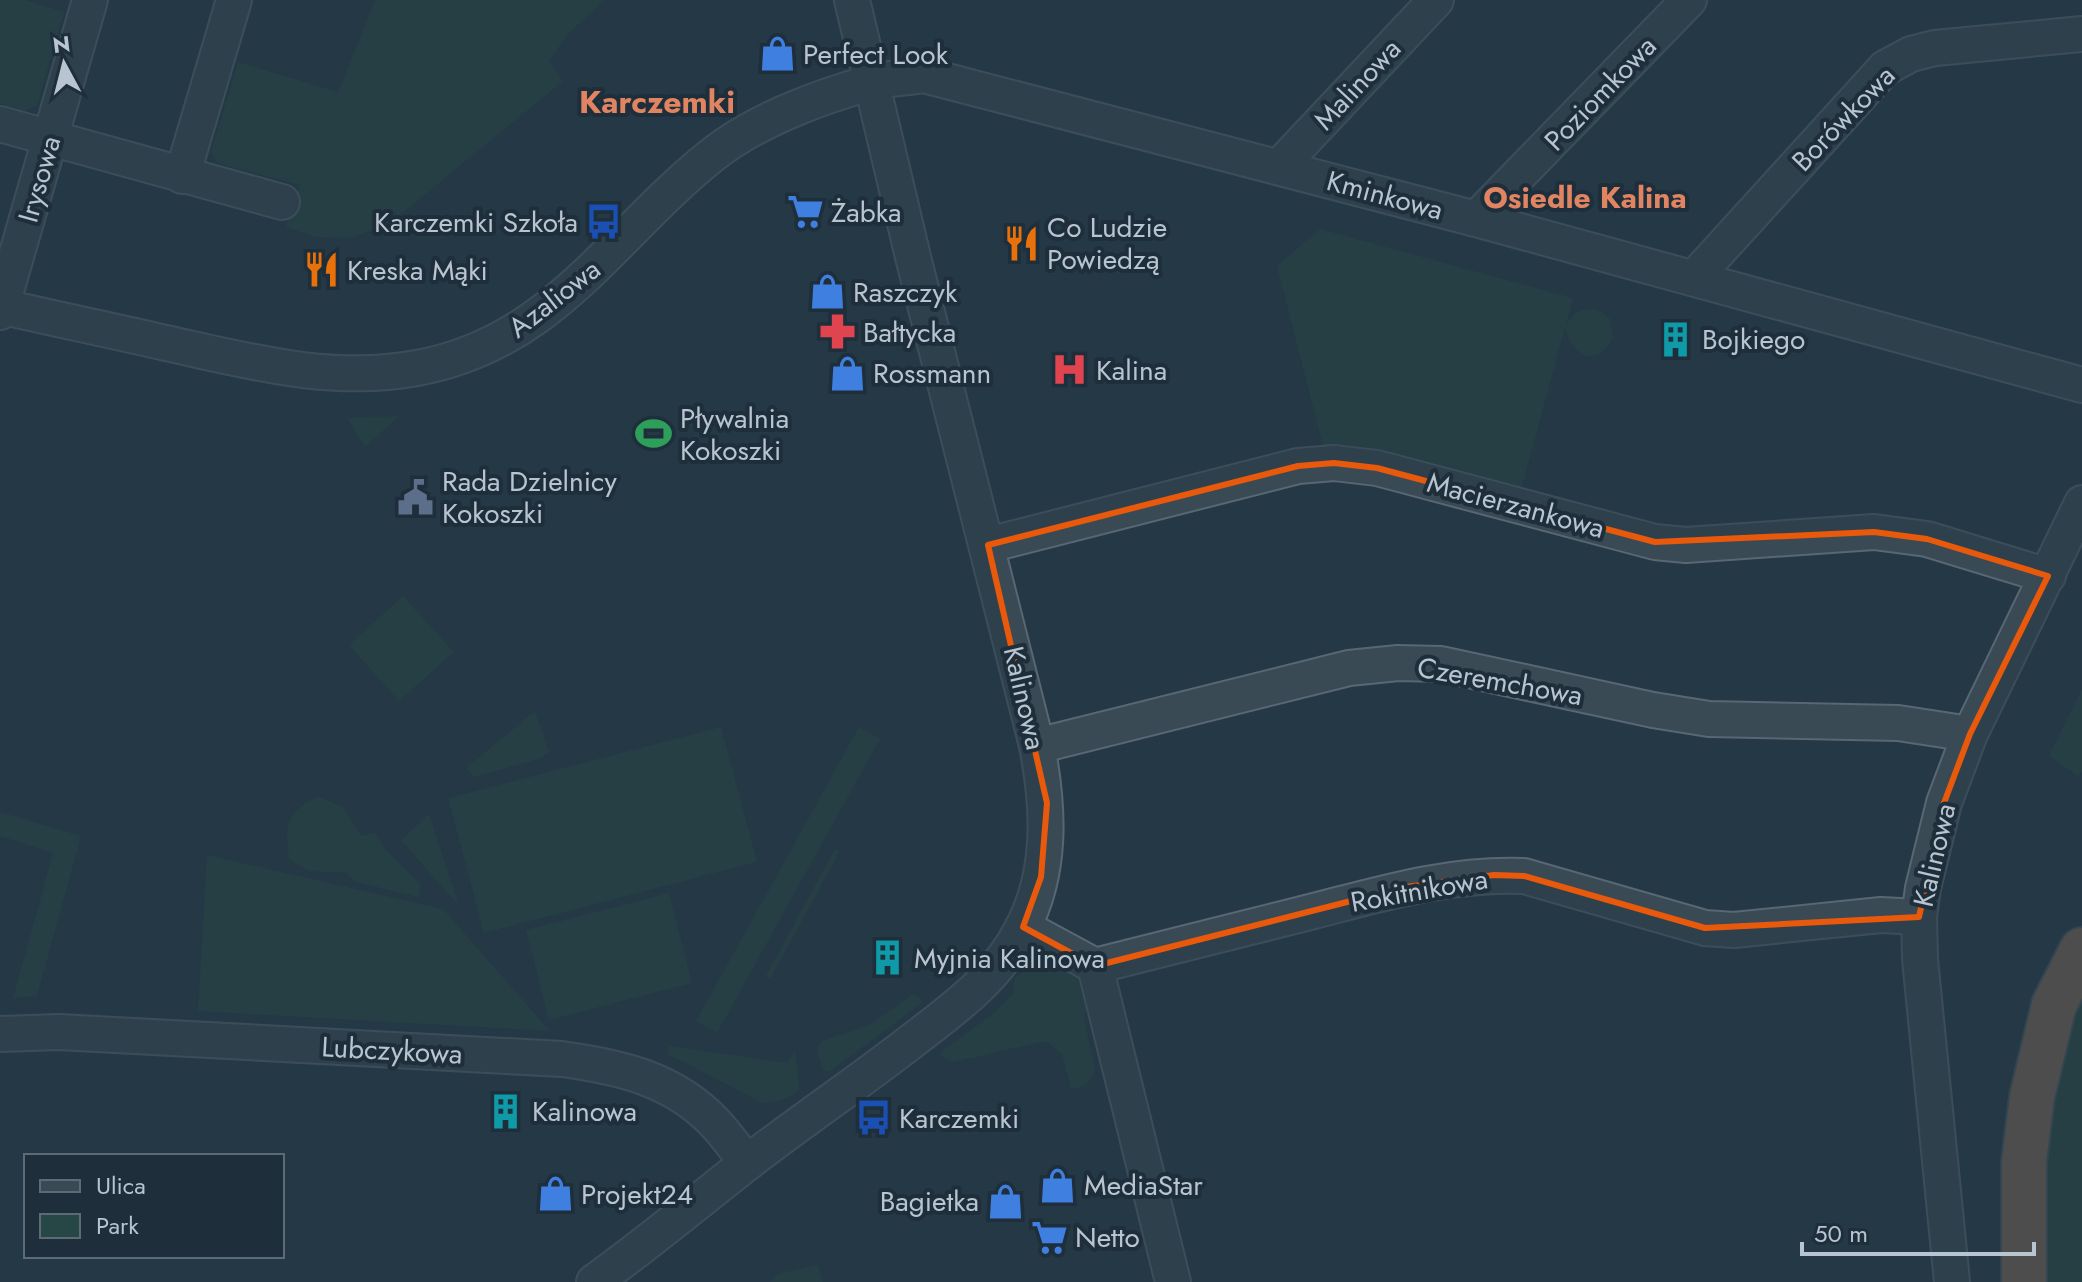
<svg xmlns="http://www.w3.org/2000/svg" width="2082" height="1282" font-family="Jost,sans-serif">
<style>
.green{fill:#274746}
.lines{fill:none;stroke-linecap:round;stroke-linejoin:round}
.street-casing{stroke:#586773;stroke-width:38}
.highway-casing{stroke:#445460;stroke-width:48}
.street{stroke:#3a4a55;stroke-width:34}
.highway{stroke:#7c6756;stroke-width:44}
.marked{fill:none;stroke:#e8590c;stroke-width:6;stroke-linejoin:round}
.labels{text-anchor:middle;stroke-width:8;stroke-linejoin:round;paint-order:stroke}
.poi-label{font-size:28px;fill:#b8c4cf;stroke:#1e2f3b;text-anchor:start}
.street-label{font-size:28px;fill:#b8c4cf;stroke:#1e2f3b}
.neighbourhood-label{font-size:30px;font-weight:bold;fill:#e08461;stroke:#1e2f3b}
.quarter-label{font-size:32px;font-weight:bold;fill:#e08461;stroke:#1e2f3b}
</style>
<rect width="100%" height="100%" fill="#253846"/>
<g class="green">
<polygon points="0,0 25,0 64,12 37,105 25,111 0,104"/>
<polygon points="375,0 605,0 568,34 549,61 563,81 388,225 349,238 316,237 286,227 300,185 217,163 211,152 238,62 338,92"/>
<path d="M1320,229L1573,298L1566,325C1577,307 1594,303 1610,319L1613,337C1598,370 1571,356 1565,327L1520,494L1324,450L1277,266Z"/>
<polygon points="399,416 365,447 347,418"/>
<polygon points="403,596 454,652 399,701 349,645"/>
<polygon points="2082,690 2082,771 2078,776 2049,756"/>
<polygon points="535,711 549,752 539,759 474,777 466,768"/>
<polygon points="721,727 757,862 484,933 448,798"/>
<polygon points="859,727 880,739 717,1033 696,1021"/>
<path d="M318,796L344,808L361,836L375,833L385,849L421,885L418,897L356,882L347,873L309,871L289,859C285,823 285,814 318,796Z"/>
<polygon points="0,812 81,836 37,996 13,998 53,853 0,836"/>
<polygon points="429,814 459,906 401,840"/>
<polygon points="835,849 840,851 770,979 766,976"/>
<polygon points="207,855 443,909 550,1031 198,1011"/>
<polygon points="669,893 692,983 549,1020 526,930"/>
<path d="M1050,961L1064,964L1077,975L1088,1002L1084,1018L1095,1070C1092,1081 1083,1089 1071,1088L1062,1054L1046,1041L953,1062L940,1055L942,1051L994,1013L1013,994L1015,977L1028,968Z"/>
<polygon points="913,994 921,998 922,1003 829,1072 823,1070 817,1049 822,1041 871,1024"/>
<polygon points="2082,997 2082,1282 2044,1282 2045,1171 2062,1050"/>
<path d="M670,1046L787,1063L795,1050L799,1090C787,1100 777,1103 761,1102L667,1054Z"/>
<polygon points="818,1265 823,1282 770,1282 780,1273"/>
</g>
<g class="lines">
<defs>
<g id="street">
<polyline points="0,124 282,202"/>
<polyline points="1279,167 1436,0"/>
<polyline points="182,176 234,0"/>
<polyline points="1476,219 1689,0"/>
<polyline points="1694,278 1885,68 1911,54 1935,48 2082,34"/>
<path d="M0,306C55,319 110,330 166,343C248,361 331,384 417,368C554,343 611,236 711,156C753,122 818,97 870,83C887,78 906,78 924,75L1476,219L2082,385"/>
<polyline points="0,312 90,0"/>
<polyline points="988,545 1298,466 1334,463 1377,468 1655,542 1686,545 1874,532 1927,539 2048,576"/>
<polyline points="1037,746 1349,668 1398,663 1441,664 1653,710 1709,719 1898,723 1970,734"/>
<path d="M1023,927L1095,966C1168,948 1241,929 1314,911C1384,893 1451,873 1524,876L1705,928L1734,930L1881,915L1919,917"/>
<polyline points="1095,966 1173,1282"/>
<path d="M0,1034L59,1032L562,1059C620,1067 674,1079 716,1124C727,1136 737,1150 747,1163"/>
<path d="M594,1282C647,1244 696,1203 747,1163C800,1122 855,1085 908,1044C952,1010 996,980 1022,929C1052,872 1049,808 1037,746L913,257L852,0"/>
<polyline points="1952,1282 1920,959 1919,917 1923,888 1944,803 1970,734 2082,503"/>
</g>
<polyline id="highway" points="2024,1282 2024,1162 2032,1097 2054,1005 2082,950"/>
</defs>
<use href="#street" class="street-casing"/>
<use href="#highway" class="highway-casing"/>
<use href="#street" class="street"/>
<use href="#highway" class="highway"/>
</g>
<path d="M0 0H2082V1282H0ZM1334,463L1377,468L1655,542L1874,532L1927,539L2048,576L1970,734L1944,803L1919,917L1705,928L1524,876L1494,875L1406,887L1095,966L1023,927L1041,877L1047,803L988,545L1298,466Z" fill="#253846" fill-opacity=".55" fill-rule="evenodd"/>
<path class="marked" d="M1334,463L1377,468L1655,542L1874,532L1927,539L2048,576L1970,734L1944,803L1919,917L1705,928L1524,876L1494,875L1406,887L1095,966L1023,927L1041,877L1047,803L988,545L1298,466Z"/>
<defs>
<symbol id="shop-bare" viewBox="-9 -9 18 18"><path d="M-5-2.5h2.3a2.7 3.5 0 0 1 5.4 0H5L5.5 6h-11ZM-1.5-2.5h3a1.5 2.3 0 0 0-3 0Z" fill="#3f7fe0" stroke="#1e2f3b" stroke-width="2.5" paint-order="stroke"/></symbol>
<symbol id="supermarket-bare" viewBox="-9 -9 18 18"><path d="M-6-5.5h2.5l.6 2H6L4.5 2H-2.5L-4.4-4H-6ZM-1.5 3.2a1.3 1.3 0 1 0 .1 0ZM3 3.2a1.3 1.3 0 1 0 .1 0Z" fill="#3f7fe0" stroke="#1e2f3b" stroke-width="2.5" paint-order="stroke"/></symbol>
<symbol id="bus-bare" viewBox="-9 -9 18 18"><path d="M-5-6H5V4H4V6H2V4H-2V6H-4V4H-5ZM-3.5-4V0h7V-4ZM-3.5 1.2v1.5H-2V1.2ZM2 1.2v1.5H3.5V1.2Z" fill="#1a4fb4" stroke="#1e2f3b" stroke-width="2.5" paint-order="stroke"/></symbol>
<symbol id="restaurant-bare" viewBox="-9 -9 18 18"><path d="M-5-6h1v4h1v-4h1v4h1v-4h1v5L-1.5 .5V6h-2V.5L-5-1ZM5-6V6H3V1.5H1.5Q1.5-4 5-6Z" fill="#e8710a" stroke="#1e2f3b" stroke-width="2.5" paint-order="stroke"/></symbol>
<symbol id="pharmacy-bare" viewBox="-9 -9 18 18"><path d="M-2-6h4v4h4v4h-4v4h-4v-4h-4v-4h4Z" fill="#e0444e" stroke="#1e2f3b" stroke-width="2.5" paint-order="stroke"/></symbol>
<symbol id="building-bare" viewBox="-9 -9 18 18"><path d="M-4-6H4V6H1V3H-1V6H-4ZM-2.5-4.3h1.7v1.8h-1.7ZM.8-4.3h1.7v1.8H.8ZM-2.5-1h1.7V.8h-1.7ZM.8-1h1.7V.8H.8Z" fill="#0f9aa8" stroke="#1e2f3b" stroke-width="2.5" paint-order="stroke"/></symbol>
<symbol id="hospital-bare" viewBox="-9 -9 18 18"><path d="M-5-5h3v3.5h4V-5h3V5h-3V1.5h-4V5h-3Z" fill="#e0444e" stroke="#1e2f3b" stroke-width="2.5" paint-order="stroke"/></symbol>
<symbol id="stadium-bare" viewBox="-9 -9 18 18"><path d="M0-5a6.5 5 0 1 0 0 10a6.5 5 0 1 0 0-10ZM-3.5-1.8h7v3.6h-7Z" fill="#2e9e5b" stroke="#1e2f3b" stroke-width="2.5" paint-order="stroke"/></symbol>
<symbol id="civic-bare" viewBox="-9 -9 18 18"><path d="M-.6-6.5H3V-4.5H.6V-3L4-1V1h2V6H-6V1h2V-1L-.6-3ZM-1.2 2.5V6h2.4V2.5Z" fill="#5c6f8a" stroke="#1e2f3b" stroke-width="2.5" paint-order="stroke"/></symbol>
</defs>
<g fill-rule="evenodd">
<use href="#shop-bare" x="752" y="28" width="51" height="51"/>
<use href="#supermarket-bare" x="780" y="186" width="51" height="51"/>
<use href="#bus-bare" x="578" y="196" width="51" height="51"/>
<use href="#restaurant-bare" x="996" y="218" width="51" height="51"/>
<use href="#restaurant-bare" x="296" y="244" width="51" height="51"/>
<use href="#shop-bare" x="802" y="266" width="51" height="51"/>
<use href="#pharmacy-bare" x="812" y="306" width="51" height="51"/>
<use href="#building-bare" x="1650" y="314" width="51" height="51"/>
<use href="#hospital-bare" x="1044" y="344" width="51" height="51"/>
<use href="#shop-bare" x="822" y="348" width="51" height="51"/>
<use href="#stadium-bare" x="628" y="408" width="51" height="51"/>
<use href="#civic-bare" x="390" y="472" width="51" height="51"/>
<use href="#building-bare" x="862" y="932" width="51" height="51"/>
<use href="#building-bare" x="480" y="1086" width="51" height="51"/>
<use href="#bus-bare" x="848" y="1092" width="51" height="51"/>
<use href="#shop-bare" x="1032" y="1160" width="51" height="51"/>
<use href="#shop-bare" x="530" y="1168" width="51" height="51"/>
<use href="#shop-bare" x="980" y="1176" width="51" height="51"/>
<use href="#supermarket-bare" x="1024" y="1212" width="51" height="51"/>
</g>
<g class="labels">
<g class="poi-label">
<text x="803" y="64">Perfect Look</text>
<text x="831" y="222">Żabka</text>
<text x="578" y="232" text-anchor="end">Karczemki Szkoła</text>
<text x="1047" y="237">Co Ludzie<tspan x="1047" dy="32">Powiedzą</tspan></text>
<text x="347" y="280">Kreska Mąki</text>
<text x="853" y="302">Raszczyk</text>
<text x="863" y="342">Bałtycka</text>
<text x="1702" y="349">Bojkiego</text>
<text x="1096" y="380">Kalina</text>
<text x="873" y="383">Rossmann</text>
<text x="680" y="428">Pływalnia<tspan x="680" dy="32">Kokoszki</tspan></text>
<text x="442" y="491">Rada Dzielnicy<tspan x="442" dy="32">Kokoszki</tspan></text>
<text x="914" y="968">Myjnia Kalinowa</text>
<text x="532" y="1121">Kalinowa</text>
<text x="899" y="1128">Karczemki</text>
<text x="1084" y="1195">MediaStar</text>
<text x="581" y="1204">Projekt24</text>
<text x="979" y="1211" text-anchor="end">Bagietka</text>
<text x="1075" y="1247">Netto</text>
</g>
<g class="street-label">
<text transform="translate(1357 84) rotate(-47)" y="10">Malinowa</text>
<text transform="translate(1600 93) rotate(-46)" y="10">Poziomkowa</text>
<text transform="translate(1843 118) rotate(-46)" y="10">Borówkowa</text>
<text transform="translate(39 179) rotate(-74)" y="10">Irysowa</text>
<text transform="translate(1385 195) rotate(15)" y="10">Kminkowa</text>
<text transform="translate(554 298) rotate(-38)" y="10">Azaliowa</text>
<text transform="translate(1516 505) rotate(15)" y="10">Macierzankowa</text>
<text transform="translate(1500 681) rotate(10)" y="10">Czeremchowa</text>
<text transform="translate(1025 698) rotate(77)" y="10">Kalinowa</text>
<text transform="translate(1934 855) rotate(-77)" y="10">Kalinowa</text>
<text transform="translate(1419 890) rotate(-10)" y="10">Rokitnikowa</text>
<text transform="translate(392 1050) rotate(3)" y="10">Lubczykowa</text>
</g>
<g class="neighbourhood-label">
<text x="1585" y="208">Osiedle Kalina</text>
</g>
<g class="quarter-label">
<text x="657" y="113">Karczemki</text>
</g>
</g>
<rect x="24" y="1154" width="260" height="104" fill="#1e2f3b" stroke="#5c6b76" stroke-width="2"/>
<rect x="40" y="1180" width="40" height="12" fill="#3a4a55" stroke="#5c6b76" stroke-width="2"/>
<text x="96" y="1194" font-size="24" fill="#b8c4cf">Ulica</text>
<rect x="40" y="1214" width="40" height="24" fill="#274746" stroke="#5c6b76" stroke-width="2"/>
<text x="96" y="1234" font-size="24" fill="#b8c4cf">Park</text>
<g transform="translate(64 64) rotate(353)" stroke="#1e2f3b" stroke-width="6" paint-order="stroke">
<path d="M0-6L14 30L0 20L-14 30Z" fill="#b8c4cf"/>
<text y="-12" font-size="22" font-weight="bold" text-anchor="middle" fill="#b8c4cf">N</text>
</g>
<path d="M1802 1242v12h232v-12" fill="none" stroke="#b8c4cf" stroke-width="4"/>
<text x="1814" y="1242" font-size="24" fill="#b8c4cf" stroke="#1e2f3b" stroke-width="6" paint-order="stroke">50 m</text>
</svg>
